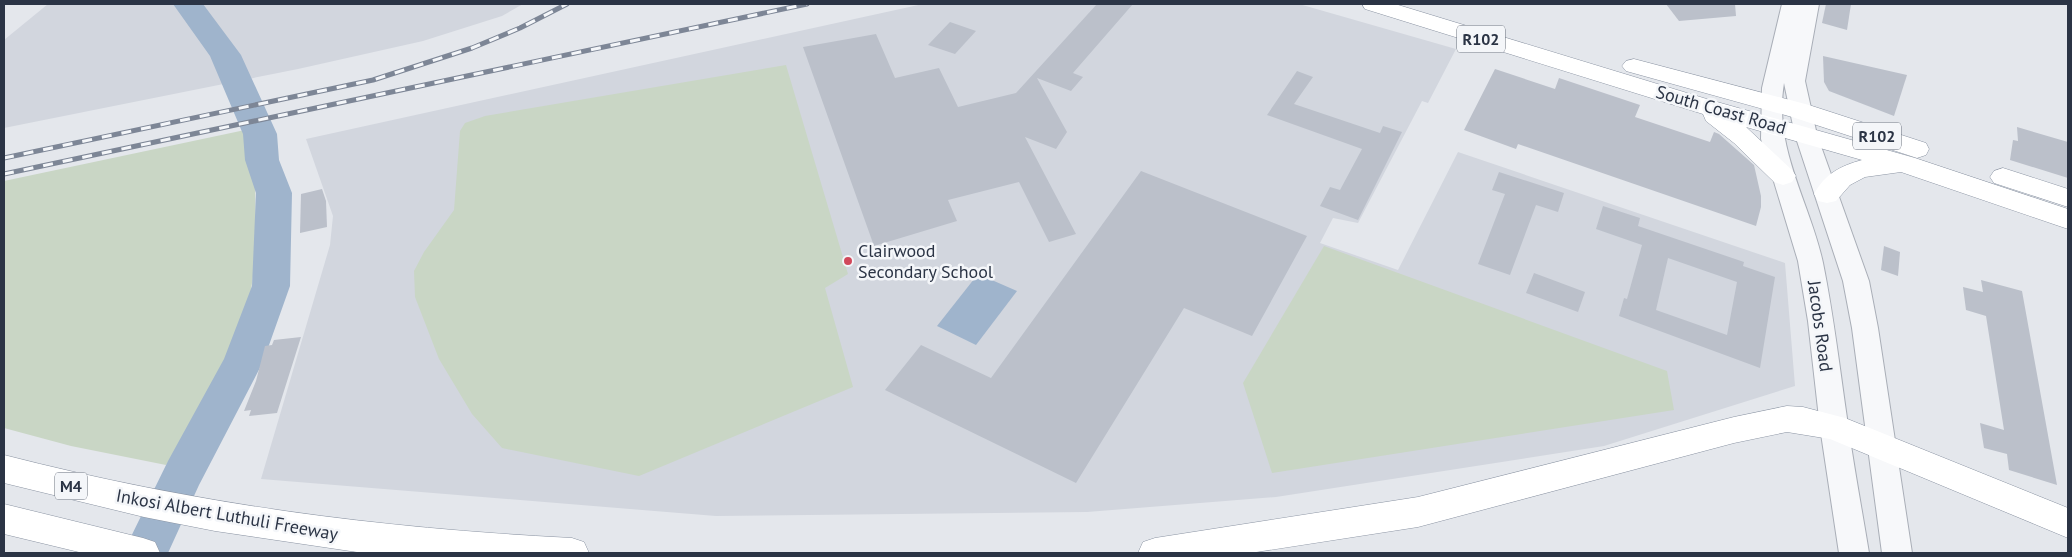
<svg xmlns="http://www.w3.org/2000/svg" width="2072" height="557" font-family="'PT Sans',sans-serif">
<style>
.built{fill:#d2d6de}
.green{fill:#c9d6c5}
.water{fill:#9fb4cc}
.lines{fill:none;stroke-linecap:round;stroke-linejoin:round}
.river{fill:#9fb4cc;fill-rule:evenodd}
.building{fill:#bbc0ca;fill-rule:evenodd}
.tertiary-casing{stroke:#a9aeb7;stroke-width:2}
.trunk-casing{stroke:#8b94a3;stroke-width:1}
.motorway-casing{stroke:#8b94a3;stroke-width:1}
.tertiary{fill:#f7f8fa;fill-rule:evenodd}
.trunk{fill:#fff;fill-rule:evenodd}
.motorway{fill:#fff;fill-rule:evenodd}
.rail-casing{stroke:#7d8696;stroke-width:5}
.rail{stroke:#f4f6f9;stroke-width:3;stroke-dasharray:10;stroke-linecap:butt}
.poi-dot{fill:#d1495b;stroke:#f4f6f9;stroke-width:2}
.labels{text-anchor:middle;stroke-width:5;stroke-linejoin:round;paint-order:stroke}
.shield{fill:#f4f6f9;stroke:#676e7b;stroke-width:1}
.shield-label{font-size:16px;font-weight:bold;fill:#2b3445}
.street-label{font-size:18px;fill:#2b3445;stroke:#f4f6f9}
.poi-label{font-size:18px;fill:#2b3445;stroke:#f4f6f9;text-anchor:start}
</style>
<rect width="100%" height="100%" fill="#e4e7ec"/>
<g class="built">
<polygon points="48,4 523,4 502,16 423,41 298,69 4,128 4,40"/>
<polygon points="923,4 1299,4 1456,49 1428,103 1422,101 1358,223 1333,218 1320,243 1398,270 1458,152 1785,263 1795,386 1604,446 1276,497 1087,512 716,516 261,479 330,245 333,216 306,139"/>
</g>
<g class="green">
<polygon points="786,65 848,274 825,288 853,387 639,476 502,448 472,414 439,359 415,297 414,271 424,252 454,210 460,131 465,123 485,116"/>
<polygon points="245,130 255,176 256,255 249,304 232,357 203,409 166,465 71,446 4,428 4,181"/>
<polygon points="1324,246 1667,371 1674,410 1272,473 1243,383"/>
</g>
<polygon class="water" points="978,274 1017,291 976,345 937,326"/>
<g class="lines">
<polygon class="river" points="173,4 203,4 241,55 277,134 279,160 292,193 290,286 263,362 199,485 168,553 123,553 168,461 224,359 252,286 256,193 245,160 243,134 210,56"/>
</g>
<g class="building">
<polygon points="1097,4 1133,4 1073,73 1083,77 1071,91 1037,78 1067,132 1056,149 1025,137 1076,234 1049,242 1019,182 948,200 957,221 874,246 803,47 876,34 895,78 939,68 958,107 1016,93"/>
<polygon points="1666,4 1735,4 1736,16 1679,21"/>
<polygon points="1826,4 1851,4 1847,30 1822,23"/>
<polygon points="950,22 976,31 955,54 928,45"/>
<polygon points="1823,56 1907,75 1894,116 1829,91 1824,82"/>
<polygon points="1495,69 1555,89 1559,78 1640,105 1635,117 1710,142 1714,132 1719,134 1754,165 1761,196 1761,207 1756,226 1518,144 1516,149 1464,130"/>
<polygon points="1297,71 1313,77 1294,104 1380,133 1383,126 1402,132 1358,220 1320,206 1330,187 1340,190 1362,149 1267,115"/>
<polygon points="2017,127 2068,142 2068,178 2010,160 2013,140 2018,141"/>
<polygon points="1141,171 1307,236 1252,336 1184,308 1076,483 885,390 921,345 991,378"/>
<polygon points="1499,172 1564,193 1558,212 1536,205 1510,275 1478,264 1505,194 1492,190"/>
<polygon points="322,189 326,201 327,227 300,233 301,194"/>
<path d="M1603,206L1640,218L1638,226L1744,262L1743,266L1775,277L1760,368L1619,316L1624,298L1627,299L1642,245L1596,229ZM1668,258L1737,282L1727,335L1656,310Z"/>
<polygon points="1884,246 1900,252 1898,276 1881,270"/>
<polygon points="1534,273 1585,292 1578,312 1526,293"/>
<polygon points="1981,280 2022,291 2057,485 2009,470 2007,454 1984,448 1980,423 2004,430 1986,316 1966,310 1963,287 1983,292"/>
<polygon points="301,337 277,413 249,416 251,410 244,411 256,381 265,346 272,345 274,340"/>
</g>
<g class="lines">
<defs>
<path id="tertiary" d="M1782,4H1819L1805,81L1817,135L1869,281L1878,328L1912,553H1882L1852,328L1843,281L1795,135L1784,83C1773,149 1810,202 1823,263C1834,317 1840,371 1848,425C1854,468 1862,510 1869,553H1839L1820,427L1808,321L1798,261L1761,139L1762,88Z"/>
<g id="trunk">
<path d="M1362,4H1395L1710,100L1915,158L2068,209V229L1901,172L1865,177L1850,185L1836,201L1827,203L1818,201L1814,194C1825,174 1840,166 1862,160L1746,127L1792,170L1796,176L1792,182L1783,185L1774,182L1734,143L1706,121L1703,114L1365,9Z"/>
<polygon points="1634,59 1809,105 1926,143 1929,149 1926,155 1917,158 1792,117 1626,71 1622,66 1626,61"/>
<polygon points="2003,168 2068,189 2068,207 1994,183 1990,177 1994,171"/>
</g>
<g id="motorway">
<polygon points="1787,406 1803,407 1845,418 2068,508 2068,538 1830,439 1787,432 1734,443 1418,527 1250,553 1138,553 1143,542 1155,538 1418,497 1734,417"/>
<path d="M4,455C195,504 376,528 572,538L584,542L589,553L357,552L215,531L144,517L4,483Z"/>
<polygon points="4,504 143,538 155,542 160,553 83,553 4,534"/>
</g>
</defs>
<use href="#tertiary" class="tertiary-casing"/>
<use href="#trunk" class="trunk-casing"/>
<use href="#motorway" class="motorway-casing"/>
<use href="#tertiary" class="tertiary"/>
<use href="#trunk" class="trunk"/>
<use href="#motorway" class="motorway"/>
<defs>
<g id="rail">
<polyline points="4,158 373,80 472,48 520,28 567,4"/>
<polyline points="4,174 807,4"/>
</g>
</defs>
<use href="#rail" class="rail-casing"/>
<use href="#rail" class="rail"/>
</g>
<circle class="poi-dot" cx="848" cy="261" r="5"/>
<g class="labels">
<g class="shield">
<rect x="1457" y="25.5" width="48" height="27" rx="4"/>
<rect x="1853" y="122.5" width="48" height="27" rx="4"/>
<rect x="55" y="472.5" width="32" height="27" rx="4"/>
</g>
<g class="shield-label">
<text x="1481" y="45">R102</text>
<text x="1877" y="142">R102</text>
<text x="71" y="492">M4</text>
</g>
<g class="street-label">
<text transform="translate(1721 110) rotate(16)" y="6">South Coast Road</text>
<text transform="translate(1820 326) rotate(82)" y="6">Jacobs Road</text>
<text transform="translate(227 515) rotate(10)" y="6">Inkosi Albert Luthuli Freeway</text>
</g>
<g class="poi-label">
<text x="858" y="257">Clairwood<tspan x="858" dy="21">Secondary School</tspan></text>
</g>
</g>
<rect width="2072" height="557" fill="none" stroke="#2b3445" stroke-width="10"/>
</svg>
